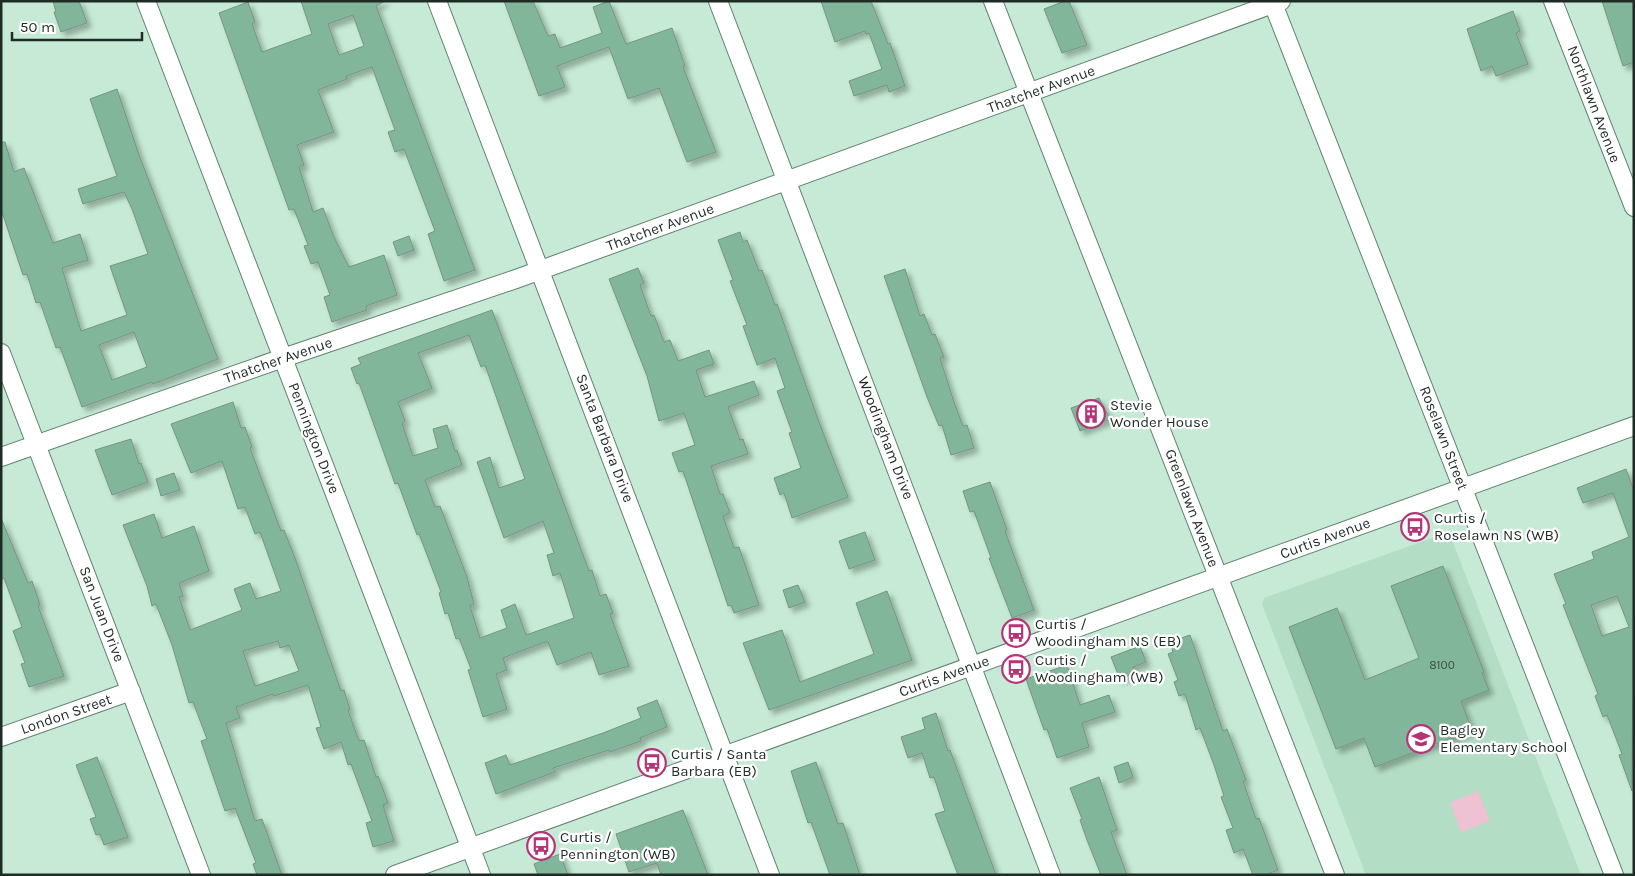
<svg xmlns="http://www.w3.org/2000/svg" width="1635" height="876" font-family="Karla,sans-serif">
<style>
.built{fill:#b3ddc5}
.green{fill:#eec2d3}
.building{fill:#82b69a;stroke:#749582;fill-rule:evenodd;filter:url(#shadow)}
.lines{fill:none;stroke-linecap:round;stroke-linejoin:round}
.minor-casing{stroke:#618270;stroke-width:20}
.minor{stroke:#fff;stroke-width:18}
.labels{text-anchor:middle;stroke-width:4.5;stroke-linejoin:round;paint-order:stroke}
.number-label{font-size:12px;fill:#384e42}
.street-label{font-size:15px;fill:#1f2c25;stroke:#fff}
.poi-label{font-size:15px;fill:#1f2c25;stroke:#fff;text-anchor:start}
</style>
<defs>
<filter id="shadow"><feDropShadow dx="4.5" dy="4.5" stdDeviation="2.5" flood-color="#0004"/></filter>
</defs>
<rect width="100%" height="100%" fill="#c6ead5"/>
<polygon class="built" points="1449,532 1581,875 1366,875 1262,604 1264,598"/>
<polygon class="green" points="1478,791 1490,821 1461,832 1450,803"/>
<g class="building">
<polygon points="53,1 79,1 87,23 61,32 54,12 56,12"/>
<path d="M301,1H385L376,6L475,270L444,281L428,234L435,231L404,149L395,152L388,132L395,130L372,67L346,76L347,79L318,90L334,132L297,145L304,165L299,167L313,212L323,208L333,235L349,267L384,255L397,295L366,306L367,310L332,322L324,297L330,295L318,262L311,264L304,246L308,245L294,209L289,210L219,13L248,2L255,22L252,24L262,52L312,34ZM353,15L364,46L339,55L328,24Z"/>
<polygon points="504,1 533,1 548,36 555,34 560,48 602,33 593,7 609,1 626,44 672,28 685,66 683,67 716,152 687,162 659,88 628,99 609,47 557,66 565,87 539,96"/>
<polygon points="821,1 871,1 888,44 890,43 905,86 889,92 887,85 854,96 849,81 882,69 869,33 866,34 865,31 835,42"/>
<polygon points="1065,1 1069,1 1087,45 1062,53 1044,9"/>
<polygon points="1602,1 1634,1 1634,62 1623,66"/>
<polygon points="1513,11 1520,31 1516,33 1528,64 1496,76 1492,66 1481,71 1467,29"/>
<path d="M117,89L139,155L218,359L153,384L152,382L82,407L60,347L56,348L40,302L36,303L27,274L23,275L1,209V142H5L14,172L24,168L53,243L80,234L88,260L62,268L81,331L127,315L110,266L148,254L132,209L124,192L83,204L78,189L117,176L90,99ZM134,332L147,367L112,380L99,345Z"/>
<polygon points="740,232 743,242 747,240 759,271 762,270 775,305 777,304 819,422 848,497 792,518 784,493 780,495 774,478 801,468 789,433 792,432 777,391 785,388 775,358 757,365 743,326 747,325 730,281 733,280 718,240"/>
<polygon points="409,236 414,250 398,256 393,242"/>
<polygon points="638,268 644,283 640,285 651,316 654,315 664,342 670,340 678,361 709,350 714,364 696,370 705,397 754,381 759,395 728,407 740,440 743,439 748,454 711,466 720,494 723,494 730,513 723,516 734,548 739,547 759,605 734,613 731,605 728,606 683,471 679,472 672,453 695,445 684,413 659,421 647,376 609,279"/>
<polygon points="905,269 920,316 924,314 932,335 935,334 944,357 940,358 954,402 963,426 967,425 974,448 951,455 942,425 939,426 927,397 884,276"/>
<path d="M492,310L589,571L592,570L600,596L606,594L613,613L610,614L629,666L599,675L591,652L557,665L548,642H545L503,658L507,670L496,674L507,709L483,717L468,670L471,669L459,638L456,639L448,613L445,614L439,593L441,592L429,560L419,534L417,535L398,483L395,484L359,383L357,384L351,368L361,364L358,358ZM469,335L481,367L485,365L525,479L499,488L490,457L477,462L504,538L543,521L554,553L547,555L553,576L560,573L574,618L526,635L515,604L501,610L507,628L480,638L470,606L474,604L467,577L440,506L435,507L425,480L462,465L457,450L455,451L447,425L433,429L438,448L413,456L402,423L405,421L398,402L432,388L418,353Z"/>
<polygon points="1099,398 1110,419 1080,431 1071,408"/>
<path d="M233,402L241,428L245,427L252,447L250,448L281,531L284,530L295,558L341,691L344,690L350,710H348L359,741L364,740L376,777L378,776L388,803L383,805L394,841L373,847L366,823L372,821L351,764L348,765L341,742L324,749L316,728L321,727L308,685L274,696L273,694L236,707L240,718L226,723L255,821L262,819L282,875H257L253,864L256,863L235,808L225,811L201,741L207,739L193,702L189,703L172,645L156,604L152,606L147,586L123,525L154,514L162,538L194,526L209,571L179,583L183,596L179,597L190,630L242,610L234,589L250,583L256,599L281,591L260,532L255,534L245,507L238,509L222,461L191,473L171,424ZM278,641L280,648L289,645L299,671L255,686L243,651Z"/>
<polygon points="131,439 139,464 141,463 148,482 112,495 95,450"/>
<path d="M1626,469L1634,491L1632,791L1619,755L1622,754L1607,715L1603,717L1595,696L1598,694L1563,605L1566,604L1554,574L1594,559L1592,552L1629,537L1613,493L1583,503L1577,488ZM1617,596L1629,627L1602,636L1591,605Z"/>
<polygon points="174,473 180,490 161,496 156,479"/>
<polygon points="990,482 1007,530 1005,531 1034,610 1012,618 989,558 991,558 974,511 970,512 963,491"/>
<polygon points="1,518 28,583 32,581 40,605 38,606 64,676 29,687 21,664 25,663 13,631 22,627 4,578 1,579"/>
<polygon points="865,532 875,560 849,569 839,541"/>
<polygon points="1443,566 1484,672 1482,673 1489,690 1461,701 1472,730 1375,767 1364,738 1336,749 1289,627 1337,608 1365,680 1419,658 1391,586"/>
<polygon points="798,585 805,602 789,608 783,590"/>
<polygon points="887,591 912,660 769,710 743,643 782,630 800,682 874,654 856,603"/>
<polygon points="1190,635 1223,731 1227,729 1246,780 1243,781 1256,819 1259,818 1278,870 1265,875 1253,875 1243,849 1234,853 1226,830 1233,828 1221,797 1224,796 1214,765 1200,728 1196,730 1185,694 1179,696 1174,682 1178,680 1168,654 1173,652 1170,642"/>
<polygon points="1140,646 1146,662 1133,667 1135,673 1120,679 1111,657"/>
<polygon points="1067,665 1080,705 1109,695 1115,712 1082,723 1089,747 1057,758 1047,729 1044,730 1026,679"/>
<polygon points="657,700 667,727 640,738 641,741 610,752 609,750 553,768 555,772 496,794 485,763 506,755 510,765 603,733 641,718 637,708"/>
<polygon points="936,713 948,751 950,750 996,875 958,875 935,814 945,811 934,777 930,778 922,753 908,758 901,737 925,729 922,718"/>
<polygon points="97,757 128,837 104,845 100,834 96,835 90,819 96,817 76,765"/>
<polygon points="816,762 838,824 843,823 860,875 830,875 811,822 808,823 791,771"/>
<polygon points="1128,762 1133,777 1119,783 1114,767"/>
<polygon points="1099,777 1117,830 1111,832 1127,875 1101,875 1087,840 1080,820 1082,819 1070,788"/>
<polygon points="683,810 708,875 661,875 657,863 629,872 616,834"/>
<polygon points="560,854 568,875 538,875 534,864"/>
</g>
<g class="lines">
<defs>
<g id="minor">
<polyline points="146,1 481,875"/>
<polyline points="437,1 770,875"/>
<polyline points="718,1 1051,875"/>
<polyline points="993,1 1335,875"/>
<polyline points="1272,1 1614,875"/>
<polyline points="1553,1 1634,207"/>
<polyline points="1,353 201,875"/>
<polyline points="1,457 283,358 516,279 1281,1"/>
<polyline points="1,737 131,691"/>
<polyline points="395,875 1634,426"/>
</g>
</defs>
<use href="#minor" class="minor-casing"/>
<use href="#minor" class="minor"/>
</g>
<defs>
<symbol id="building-ring" viewBox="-11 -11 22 22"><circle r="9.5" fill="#fff" stroke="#b73378" stroke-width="1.5"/><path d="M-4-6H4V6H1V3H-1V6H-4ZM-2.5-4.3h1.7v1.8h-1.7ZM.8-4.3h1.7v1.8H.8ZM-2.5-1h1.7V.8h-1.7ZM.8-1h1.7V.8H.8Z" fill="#b73378"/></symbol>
<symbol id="bus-ring" viewBox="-11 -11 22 22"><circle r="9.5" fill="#fff" stroke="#b73378" stroke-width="1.5"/><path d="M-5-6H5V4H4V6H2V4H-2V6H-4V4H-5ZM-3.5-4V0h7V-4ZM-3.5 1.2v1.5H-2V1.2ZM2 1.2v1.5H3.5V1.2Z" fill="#b73378"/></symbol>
<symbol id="school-ring" viewBox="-11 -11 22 22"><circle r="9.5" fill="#fff" stroke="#b73378" stroke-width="1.5"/><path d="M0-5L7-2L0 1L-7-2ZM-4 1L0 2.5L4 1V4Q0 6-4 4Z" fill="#b73378"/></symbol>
</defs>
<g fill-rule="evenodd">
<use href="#building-ring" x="1075" y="398" width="32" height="32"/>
<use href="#bus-ring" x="1399" y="511" width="32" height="32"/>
<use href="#bus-ring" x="1000" y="617" width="32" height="32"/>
<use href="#bus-ring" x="1000" y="653" width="32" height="32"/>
<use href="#school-ring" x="1405" y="723" width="32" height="32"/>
<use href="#bus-ring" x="636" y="747" width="32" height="32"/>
<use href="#bus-ring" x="525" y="830" width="32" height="32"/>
</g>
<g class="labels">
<g class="number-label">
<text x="1442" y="669">8100</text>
</g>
<g class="street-label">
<text transform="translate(1041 89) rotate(-20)" y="5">Thatcher Avenue</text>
<text transform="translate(1594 104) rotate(69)" y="5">Northlawn Avenue</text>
<text transform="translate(660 227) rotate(-20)" y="5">Thatcher Avenue</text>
<text transform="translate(278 360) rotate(-19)" y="5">Thatcher Avenue</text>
<text transform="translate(314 438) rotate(69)" y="5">Pennington Drive</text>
<text transform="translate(605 438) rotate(69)" y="5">Santa Barbara Drive</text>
<text transform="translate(886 438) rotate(69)" y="5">Woodingham Drive</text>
<text transform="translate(1444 438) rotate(69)" y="5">Roselawn Street</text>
<text transform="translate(1192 508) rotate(69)" y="5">Greenlawn Avenue</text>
<text transform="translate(1325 538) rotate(-20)" y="5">Curtis Avenue</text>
<text transform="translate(102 614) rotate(69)" y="5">San Juan Drive</text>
<text transform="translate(944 676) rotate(-20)" y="5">Curtis Avenue</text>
<text transform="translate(66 714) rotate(-19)" y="5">London Street</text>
</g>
<g class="poi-label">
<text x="1110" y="410">Stevie<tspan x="1110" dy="17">Wonder House</tspan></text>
<text x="1434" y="523">Curtis /<tspan x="1434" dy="17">Roselawn NS (WB)</tspan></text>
<text x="1035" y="629">Curtis /<tspan x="1035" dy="17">Woodingham NS (EB)</tspan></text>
<text x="1035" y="665">Curtis /<tspan x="1035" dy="17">Woodingham (WB)</tspan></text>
<text x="1440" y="735">Bagley<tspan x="1440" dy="17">Elementary School</tspan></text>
<text x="671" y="759">Curtis / Santa<tspan x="671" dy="17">Barbara (EB)</tspan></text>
<text x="560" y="842">Curtis /<tspan x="560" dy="17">Pennington (WB)</tspan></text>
</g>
</g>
<rect width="1635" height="876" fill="none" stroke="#1f2c25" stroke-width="5"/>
<path d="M12 32v8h130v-8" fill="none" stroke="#1f2c25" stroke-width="2.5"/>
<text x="20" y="32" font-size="15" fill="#1f2c25" stroke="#ffffff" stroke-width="4" paint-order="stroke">50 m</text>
</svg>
